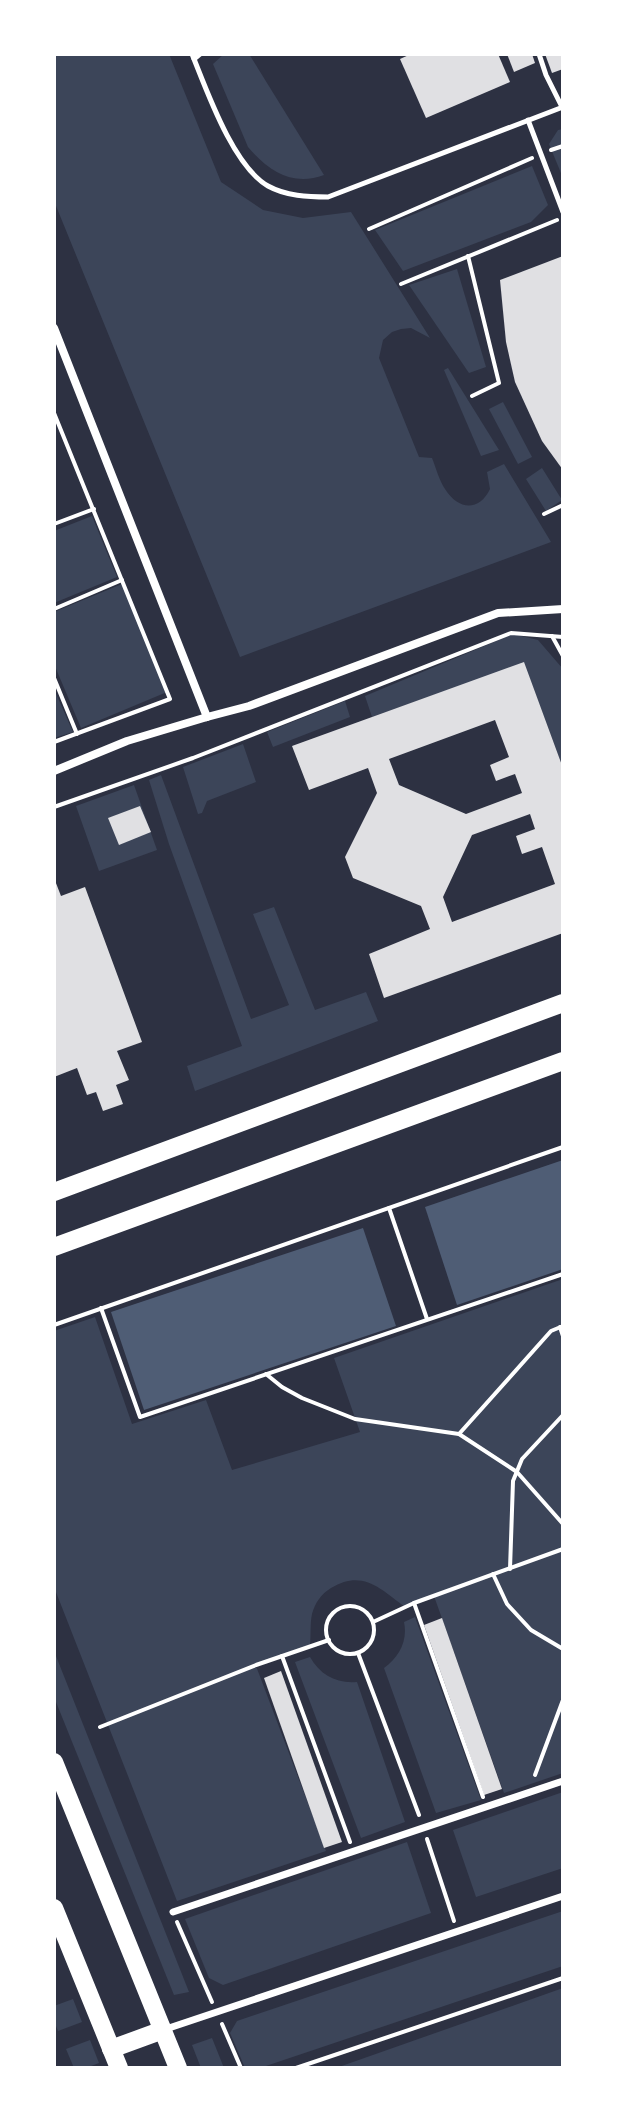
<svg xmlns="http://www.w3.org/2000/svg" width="617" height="2122" font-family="'Roboto Condensed',sans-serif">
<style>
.green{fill:#3c4559}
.water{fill:#4f5d75}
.building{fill:#e0e0e3;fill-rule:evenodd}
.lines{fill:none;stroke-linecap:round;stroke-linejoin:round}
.path{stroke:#fff;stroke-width:4}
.service{stroke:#fff;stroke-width:5}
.pedestrian{stroke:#fff;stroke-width:7}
.minor{stroke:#fff;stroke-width:8}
.primary{stroke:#fff;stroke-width:18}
</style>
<rect width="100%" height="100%" fill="#2d3142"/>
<g class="green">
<path d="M 54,54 L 169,54 L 221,182 L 263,210 L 303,218 L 351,212 L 430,338 L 411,328 L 401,329 L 392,332 L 383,340 L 379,358 L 419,457 L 432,458 C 436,468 439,480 445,489 C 458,510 479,512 490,489 L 487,472 L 504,464 L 551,542 L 240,657 L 54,201 Z"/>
<path d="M 224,54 L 249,54 L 324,175 C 293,187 268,171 248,147 L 213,64 Z"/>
<polygon points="563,129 563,178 549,144 558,130"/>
<polygon points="532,166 548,205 531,222 403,271 375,230"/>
<polygon points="457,269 486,367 469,373 409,285"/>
<polygon points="448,368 499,450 481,456 444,370"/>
<polygon points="503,402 532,457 518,464 489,409"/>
<polygon points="542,468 562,500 546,511 526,479"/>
<polygon points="92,516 117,577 54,603 54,531"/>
<polygon points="122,584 167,692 81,728 54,664 54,612"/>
<polygon points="513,634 538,640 563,669 563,768 524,663 372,717 365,696"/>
<polygon points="54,689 73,732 54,738"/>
<polygon points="345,701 350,717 273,747 267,732"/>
<polygon points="243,744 256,782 207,801 202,813 198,814 183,767"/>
<polygon points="161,775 251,1019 289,1005 253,914 274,907 315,1010 366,992 378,1021 195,1091 187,1066 242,1046 169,844 149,780"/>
<polygon points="134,785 157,850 99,871 76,806"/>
<path d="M 563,1279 L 563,1773 L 504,1793 L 434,1596 L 405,1607 C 380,1588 362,1569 331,1588 C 321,1594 315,1603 312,1614 C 310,1623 311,1635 310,1646 L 256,1666 L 326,1851 L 177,1901 L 54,1587 L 54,1331 L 95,1317 L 132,1424 L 206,1400 L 232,1470 L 360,1432 L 334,1358 Z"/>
<path d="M 415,1617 L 481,1800 L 436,1813 L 384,1668 C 399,1657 408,1641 404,1622 Z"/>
<polygon points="54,1651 189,1992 174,1995 54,1697"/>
<path d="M 310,1657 C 320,1675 337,1684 357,1682 L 405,1822 L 361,1838 L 295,1662 Z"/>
<polygon points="563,1792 563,1868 476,1897 453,1830"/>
<polygon points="407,1842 431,1913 223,1985 209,1978 185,1919"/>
<polygon points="563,1911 563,1966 260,2068 245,2068 230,2033 237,2021"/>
<polygon points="563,1988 563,2068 336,2068"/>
<polygon points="73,1999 82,2022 58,2031 54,2021 54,2006"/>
<polygon points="212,2038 224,2068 201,2068 192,2045"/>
<polygon points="90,2040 99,2063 86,2068 74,2068 66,2049"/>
</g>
<g class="water">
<polygon points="563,1160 563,1269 457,1305 425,1207"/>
<polygon points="363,1228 396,1326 144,1410 111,1312"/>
</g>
<g class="building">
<polygon points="411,54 498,54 510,82 426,118 400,59"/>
<polygon points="507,54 532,54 535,63 514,72"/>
<polygon points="545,54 563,54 563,69 552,73"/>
<polygon points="563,256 563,470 542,441 515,382 506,342 500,280"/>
<path d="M 524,662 L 563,768 L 563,933 L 384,998 L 369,954 L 430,929 L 421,906 L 353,878 L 345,857 L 377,793 L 368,768 L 309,790 L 292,746 ZM 495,720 L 509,757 L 490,765 L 496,781 L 515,774 L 522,793 L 466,814 L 399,785 L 389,759 ZM 530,814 L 535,829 L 516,836 L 522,854 L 542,847 L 555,884 L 452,922 L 443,897 L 472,835 Z"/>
<polygon points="140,806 151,832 119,845 108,818"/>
<polygon points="54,878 61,896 85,887 142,1042 117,1051 129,1080 116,1085 123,1104 103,1111 96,1092 87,1095 77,1068 54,1077"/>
<polygon points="442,1618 502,1789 484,1795 424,1625"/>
<polygon points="281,1671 342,1842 324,1848 264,1678"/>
</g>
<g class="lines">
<g class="path">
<polyline points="551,150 563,146"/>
<polyline points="369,229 532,158"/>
<polyline points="468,256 499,383 472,396"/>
<polyline points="401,284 557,220"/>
<polyline points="54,413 170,699 54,742"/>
<polyline points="544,514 563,505"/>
<polyline points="54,524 94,509"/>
<polyline points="54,609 122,580"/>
<polyline points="552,636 563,656"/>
<polyline points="54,678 77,734"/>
<polyline points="54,807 193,758 511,633 563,637"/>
<polyline points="389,1208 427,1319"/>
<polyline points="101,1308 140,1417 563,1274"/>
<polyline points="54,1325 563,1147"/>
<polyline points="560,1327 563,1336"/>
<polyline points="266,1374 282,1387 302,1398 355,1419 459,1434 517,1472 563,1524"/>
<polyline points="459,1434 551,1331 563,1326"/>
<polyline points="510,1569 513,1481 522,1459 563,1415"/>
<polyline points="493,1574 507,1604 531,1630 563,1649"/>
<polyline points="414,1603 483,1797"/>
<circle cx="350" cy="1630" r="24"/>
<polyline points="373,1622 414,1603 563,1549"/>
<polyline points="358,1653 419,1815"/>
<polyline points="282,1656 350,1842"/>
<polyline points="100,1727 256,1665 329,1640"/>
<polyline points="535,1775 563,1700"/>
<polyline points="427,1839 454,1921"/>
<polyline points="177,1922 212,2002"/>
<polyline points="222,2024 241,2068"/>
<polyline points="296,2068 563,1978"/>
</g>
<g class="service">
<path d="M 192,54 C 207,91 233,166 268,186 C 286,196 308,197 328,197 L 563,107"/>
<polyline points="539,54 546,75 562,107"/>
<polyline points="194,59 200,54"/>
<polyline points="528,120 563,212"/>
</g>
<g class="pedestrian">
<polyline points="173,1912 563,1781"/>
<polyline points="163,2030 563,1896"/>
</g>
<g class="minor">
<polyline points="54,328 207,717"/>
<polyline points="54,771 127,741 207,717 249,706 498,613 563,609"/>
</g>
<g class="primary">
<polyline points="54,1192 563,1003"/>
<polyline points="54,1247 563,1061"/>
<polyline points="54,1762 178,2068"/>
<polyline points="54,1908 119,2068"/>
<polyline points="111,2049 163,2030"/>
</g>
</g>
<rect width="617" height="2122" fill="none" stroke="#ffffff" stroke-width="112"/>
</svg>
